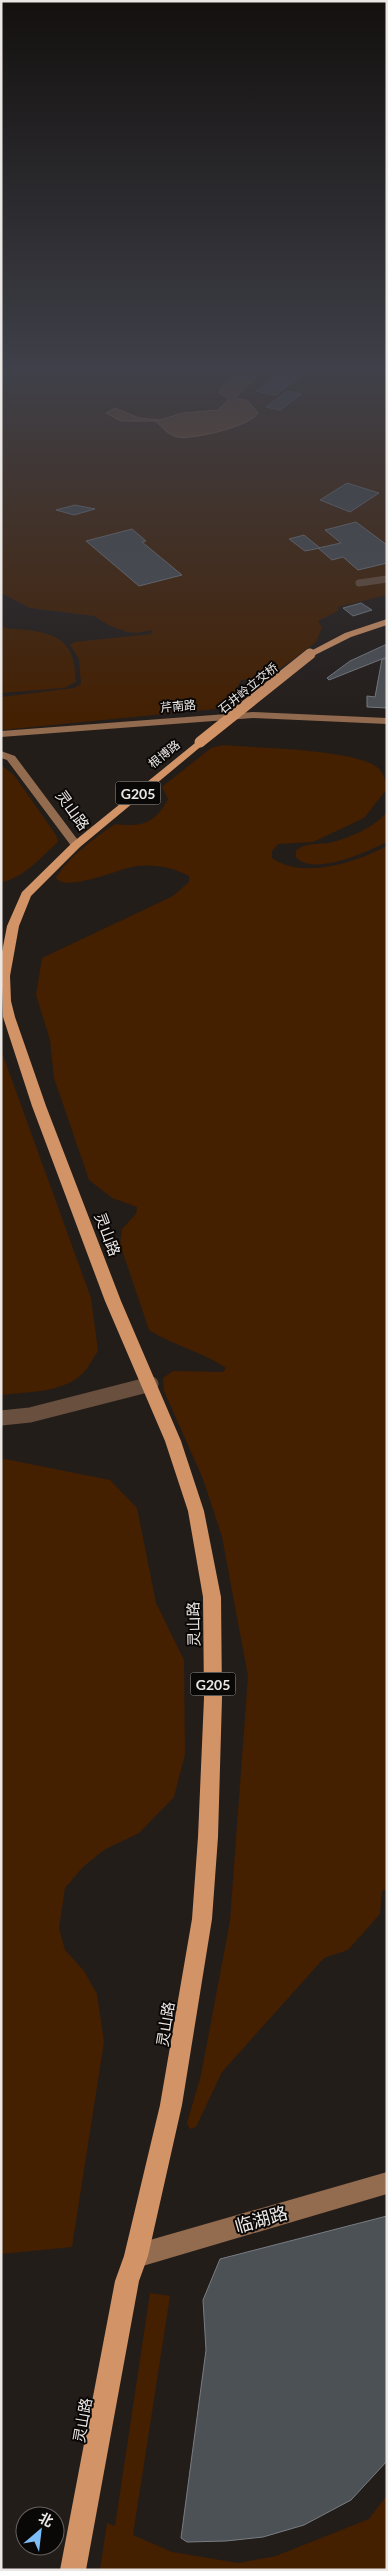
<svg xmlns="http://www.w3.org/2000/svg" width="388" height="2571" font-family="Lato,'Noto Sans SC',sans-serif">
<style>
.green{fill:#441f00}
.water{fill:#8b5225;stroke:#a87f5f}
.building{fill:#4c5156;stroke:#787d83}
.lines{fill:none;stroke-linecap:round;stroke-linejoin:round}
.street-far1{stroke:#69503e;stroke-width:7}
.street{stroke:#69503e;stroke-width:15}
.secondary{fill:#936b4f;fill-rule:evenodd}
.highway{fill:#d29366;fill-rule:evenodd}
.highway-bridge{stroke:#d29366;stroke-width:11}
.labels{text-anchor:middle;dominant-baseline:central;stroke-width:4;stroke-linejoin:round;paint-order:stroke}
.far-street-label{font-size:12px;fill:#ebe7e5;stroke:#0a0807}
.shield{fill:#0a0807;stroke:#a8a4a2;stroke-width:1}
.shield-label{font-size:14px;font-weight:bold;fill:#ebe7e5}
.street-label{font-size:15px;fill:#ebe7e5;stroke:#0a0807}
.near-street-label{font-size:18px;fill:#ebe7e5;stroke:#0a0807}
</style>
<rect width="100%" height="100%" fill="#231d1a"/>
<g class="green">
<polygon points="1,368 387,368 387,595 338,607 338,611 318,621 322,627 316,642 269,677 241,680 236,690 243,702 225,703 226,708 1,730 1,697 74,688 81,684 79,659 70,645 74,642 151,634 152,630 138,633 127,632 108,625 94,616 30,608 1,593"/>
<path d="M 1,626 C 10,630 19,629 29,630 C 64,635 75,647 76,682 L 64,688 L 1,693 Z"/>
<path d="M 223,745 C 256,748 356,749 378,768 C 384,774 386,781 387,789 L 364,818 L 313,842 L 278,844 L 272,851 L 272,858 C 303,880 356,862 387,846 L 387,1889 L 382,1891 L 380,1914 L 348,1950 L 324,1958 L 222,2072 L 196,2127 L 190,2129 L 187,2123 L 201,2075 L 230,1921 L 248,1676 L 222,1537 L 203,1479 L 164,1391 L 163,1378 L 173,1371 L 223,1372 L 226,1368 C 203,1352 174,1346 149,1330 L 120,1244 L 122,1229 L 136,1214 L 137,1207 L 112,1198 L 89,1180 L 54,1078 L 50,1040 L 36,995 L 42,958 L 173,896 L 189,882 L 189,876 C 173,867 155,864 137,866 C 120,868 67,893 56,878 C 67,858 96,837 115,824 C 142,827 155,824 168,799 L 162,787 L 211,748 Z"/>
<path d="M 1,765 L 14,775 L 56,835 L 58,842 C 42,856 24,878 2,882 Z"/>
<path d="M 387,812 L 387,842 C 367,852 313,877 296,857 L 296,851 C 304,842 321,845 333,842 C 351,837 375,827 387,812 Z"/>
<path d="M 1,1050 L 91,1298 L 98,1351 C 93,1358 89,1367 83,1373 C 64,1393 26,1392 1,1395 Z"/>
<polygon points="5,1459 110,1480 137,1508 156,1603 184,1660 185,1754 174,1797 139,1833 104,1850 83,1867 65,1888 59,1928 65,1950 84,1971 97,1994 104,2042 72,2247 1,2254 1,1460"/>
<polygon points="150,2293 170,2296 133,2535 172,2552 238,2563 276,2556 369,2519 387,2495 387,2570 100,2570 107,2523 115,2526"/>
</g>
<path class="water" d="M 252,368 L 266,368 L 254,372 L 255,379 L 235,398 L 248,401 L 258,413 C 251,426 193,440 177,437 C 166,434 163,427 155,421 L 121,421 L 106,413 L 115,408 L 139,418 L 160,420 L 183,413 L 218,410 L 229,399 L 219,393 L 222,386 L 233,379 L 233,374 Z"/>
<g class="building">
<polygon points="287,368 311,368 276,395 256,391"/>
<polygon points="287,391 301,394 280,410 266,407"/>
<polygon points="347,483 379,493 350,512 320,500"/>
<polygon points="75,505 95,509 74,515 56,510"/>
<polygon points="356,522 387,545 387,563 358,570 343,557 332,560 318,548 341,543 325,530"/>
<polygon points="132,529 146,541 142,542 182,575 139,586 86,541"/>
<polygon points="304,535 320,548 305,551 289,539"/>
<polygon points="361,603 372,610 353,616 343,608"/>
<polygon points="387,644 387,657 329,680 327,678 350,661"/>
<polygon points="382,659 387,659 387,708 367,707 367,696 375,697"/>
<polygon points="387,2216 387,2461 351,2500 304,2525 263,2537 226,2541 187,2542 181,2538 206,2350 203,2300 220,2259"/>
</g>
<g class="lines">
<polyline class="street-far1" points="359,583 387,579"/>
<polyline class="street" points="1,1418 30,1415 151,1384"/>
<g class="secondary">
<polygon points="253,712 387,718 387,724 253,718 1,737 1,731"/>
<polygon points="1,751 15,756 80,843 80,847 72,847 7,760 1,758"/>
<polygon points="387,2172 387,2194 136,2268 128,2264 124,2256 128,2248 136,2244"/>
</g>
<g class="highway">
<polygon points="387,619 387,625 351,637 313,656 305,654 345,633"/>
<polygon points="200,739 204,740 204,744 80,847 31,896 19,926 10,976 11,1001 15,1017 46,1106 121,1301 181,1441 204,1511 221,1597 222,1698 218,1837 212,1919 182,2105 148,2256 139,2281 86,2570 60,2570 115,2281 124,2256 160,2105 192,1919 198,1837 204,1698 203,1597 188,1511 165,1441 105,1301 32,1106 3,1017 1,957 7,926 22,892 72,843"/>
</g>
<polyline class="highway-bridge" points="200,742 310,654"/>
</g>
<linearGradient id="sky" x2="0" y2="1"><stop stop-color="#13100e"/><stop offset="0.51" stop-color="#3f4049"/><stop offset="1" stop-color="#3f4049" stop-opacity="0"/></linearGradient>
<rect width="388" height="728" fill="url(#sky)"/>
<g class="labels">
<g class="far-street-label">
<text transform="translate(248 688) rotate(-39)">石井岭立交桥</text>
<text transform="translate(178 706) rotate(-5)">芹南路</text>
<text transform="translate(164 754) rotate(-39)">根博路</text>
</g>
<g class="shield">
<rect x="115.5" y="781.5" width="45" height="23" rx="4"/>
<rect x="190.5" y="1672.5" width="45" height="23" rx="4"/>
</g>
<g class="shield-label">
<text x="138" y="793">G205</text>
<text x="213" y="1684">G205</text>
</g>
<g class="street-label">
<text transform="translate(73 810) rotate(54)">灵山路</text>
<text transform="translate(108 1234) rotate(69)">灵山路</text>
<text transform="translate(193 1624) rotate(-91)">灵山路</text>
<text transform="translate(165 2024) rotate(-81)">灵山路</text>
<text transform="translate(82 2420) rotate(-80)">灵山路</text>
</g>
<g class="near-street-label">
<text transform="translate(261 2219) rotate(-16)">临湖路</text>
</g>
</g>
<rect width="388" height="2571" fill="none" stroke="#ebe7e5" stroke-width="5"/>
<g transform="translate(40 2531) rotate(28)"><circle r="24" fill="#0a0807" stroke="#646160"/>
<path d="M0-4L9 19L0 12L-9 19Z" fill="#7dbef9"/>
<text y="-8" font-size="14" font-weight="bold" text-anchor="middle" fill="#ebe7e5">北</text>
</g>
</svg>
